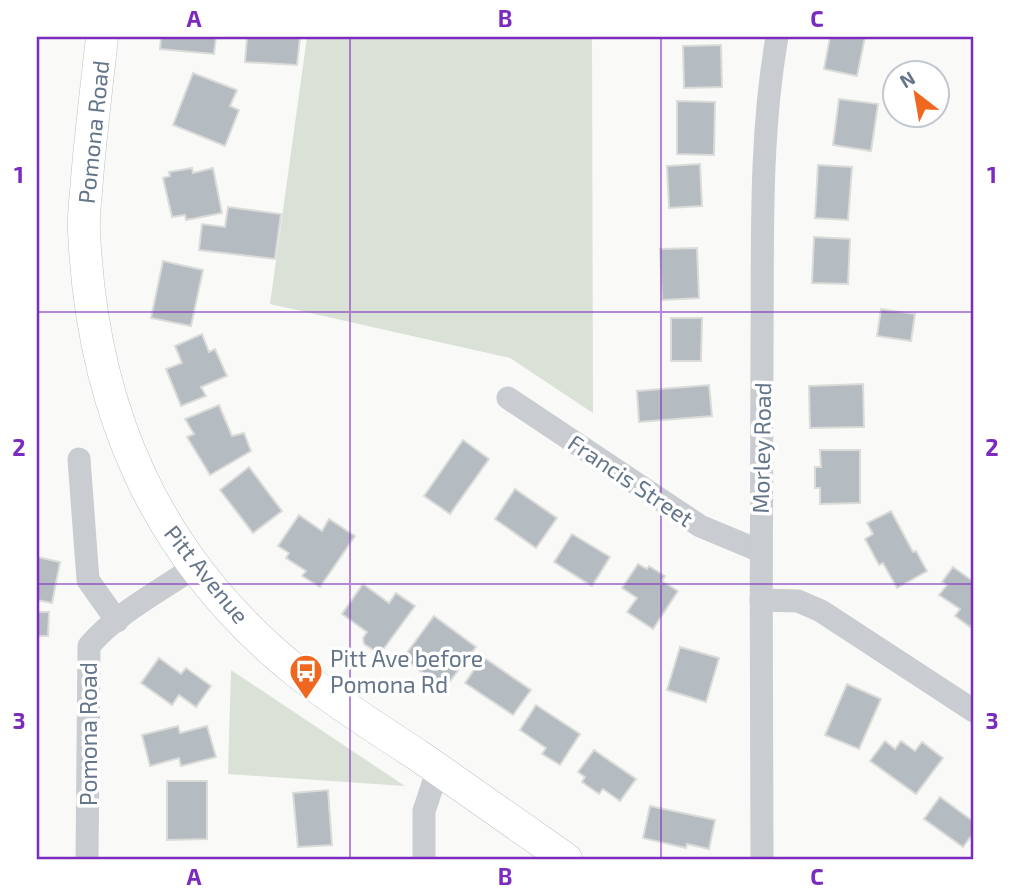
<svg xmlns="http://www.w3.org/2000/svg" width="1011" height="896" font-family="'Exo 2',sans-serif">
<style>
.green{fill:#dae2d7}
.building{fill:#b4bbc1;stroke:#dbdbd9;stroke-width:2}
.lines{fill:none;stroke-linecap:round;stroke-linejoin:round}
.secondary-casing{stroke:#bdc1c7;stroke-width:33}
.street{stroke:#c9ccd0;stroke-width:23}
.secondary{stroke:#fff;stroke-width:32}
.grid{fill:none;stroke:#7b2cbf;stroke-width:2;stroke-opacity:0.55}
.labels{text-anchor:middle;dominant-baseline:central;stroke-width:7;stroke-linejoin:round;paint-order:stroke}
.street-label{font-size:23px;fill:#66768a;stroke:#fff}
.poi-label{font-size:23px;fill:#66768a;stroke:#fff;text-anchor:start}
.neatline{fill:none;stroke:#7b2cbf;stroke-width:2.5}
.grid-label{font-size:23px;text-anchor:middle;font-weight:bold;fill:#7b2cbf}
</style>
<rect width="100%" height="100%" fill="#f9f9f7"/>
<g class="green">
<polygon points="307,37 592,37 593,413 510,358 270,304"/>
<polygon points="231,670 405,786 228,774"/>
</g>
<g class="building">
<polygon points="161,37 216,37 214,54 160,49"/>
<polygon points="247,37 300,37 297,65 245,62"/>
<polygon points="830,37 865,37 857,76 824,69"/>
<polygon points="721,45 722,87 684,88 683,46"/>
<polygon points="193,73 237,90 230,106 239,110 225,146 173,125"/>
<polygon points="839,99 878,104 871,151 833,145"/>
<polygon points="677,101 715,102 714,155 677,154"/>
<polygon points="700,164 702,206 669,208 667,166"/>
<polygon points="818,165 852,167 848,220 815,218"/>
<polygon points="192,168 193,173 213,168 222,213 186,220 185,215 172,217 163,178 170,176 169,172"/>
<polygon points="228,207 281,214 275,259 199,250 202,224 225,227"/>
<polygon points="814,237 850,239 848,284 812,283"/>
<polygon points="697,248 699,298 662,300 660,249"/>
<polygon points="163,261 203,270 191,326 151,318"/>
<polygon points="881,309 915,314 911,341 877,336"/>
<polygon points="671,318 702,318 701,361 671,361"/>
<polygon points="202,334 209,352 215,349 227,376 201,387 206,396 181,406 166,369 182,363 175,346"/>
<polygon points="863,384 864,427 810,428 809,386"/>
<polygon points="709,385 712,416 639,422 637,391"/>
<polygon points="219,405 232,436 244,433 251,451 210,475 187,437 194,434 185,419"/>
<polygon points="463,440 489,459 450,514 424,496"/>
<polygon points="820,450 860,450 860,503 820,504 820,488 815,488 815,467 821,467"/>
<polygon points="249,467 282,511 253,533 220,490"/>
<polygon points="515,489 557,518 536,548 495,519"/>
<polygon points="891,511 913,552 916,551 927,571 897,588 883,563 879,565 865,539 873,534 867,523"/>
<polygon points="299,515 322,531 329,519 355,536 320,587 302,576 306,571 286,558 289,553 278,546"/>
<polygon points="572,534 610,557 592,586 554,562"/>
<polygon points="37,557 60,562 52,603 37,600"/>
<polygon points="638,564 647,569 649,566 665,576 662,581 678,591 653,629 627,612 637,598 622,588"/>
<polygon points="953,567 974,582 974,621 970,627 955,616 960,609 939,595 947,585 942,582"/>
<polygon points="363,584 389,603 396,593 415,606 382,651 378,653 364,644 363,638 367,632 342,614"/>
<polygon points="37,612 49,612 48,636 37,636"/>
<polygon points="434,616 476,647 444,689 403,658"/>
<polygon points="680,647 719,658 706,702 667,690"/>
<polygon points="483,657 531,690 513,715 465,683"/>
<polygon points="159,658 181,674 186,668 211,686 196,707 179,695 172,705 141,683"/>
<polygon points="847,684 881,699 859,749 825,735"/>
<polygon points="536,705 580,734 560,765 542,754 546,748 520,730"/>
<polygon points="178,726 180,733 207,726 216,757 181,766 179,758 150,766 142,735"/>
<polygon points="885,741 895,749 901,741 915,751 922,742 943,758 916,794 870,761"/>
<polygon points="594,750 636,779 620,801 603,789 599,794 582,782 585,777 578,772"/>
<polygon points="167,781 207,781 207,839 167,840"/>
<polygon points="328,790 332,845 298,847 293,793"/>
<polygon points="940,797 974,822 974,832 963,847 924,819"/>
<polygon points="650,806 715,820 709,849 687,844 686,848 643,838"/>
</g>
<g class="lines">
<defs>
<path id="secondary" d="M 102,37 C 97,84 91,131 87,179 C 86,196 83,214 84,231 C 92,411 156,558 297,672 C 336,703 378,729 419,756 C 468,790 517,825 566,859"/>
</defs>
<use href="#secondary" class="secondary-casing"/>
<g class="street">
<polyline points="508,398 700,526 760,551"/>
<polyline points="79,459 88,580 117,621"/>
<polyline points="761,600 798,601 821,611 974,711"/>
<path d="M 87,859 L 89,646 C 115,614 162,590 196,566"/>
<polyline points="424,859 424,811 438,769"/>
<path d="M 762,859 C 761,689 761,519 762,349 C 763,245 759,140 777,37"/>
</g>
<use href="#secondary" class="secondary"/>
</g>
<path class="grid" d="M 350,37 L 350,859M 661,37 L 661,859M 37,312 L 974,312M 37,584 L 974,584"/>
<defs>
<symbol id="bus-pin" viewBox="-11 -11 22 30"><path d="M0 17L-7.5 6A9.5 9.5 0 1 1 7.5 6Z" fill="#f06820" stroke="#fff"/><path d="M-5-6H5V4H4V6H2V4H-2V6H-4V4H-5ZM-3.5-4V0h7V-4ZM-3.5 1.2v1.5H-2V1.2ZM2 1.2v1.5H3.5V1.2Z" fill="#fff"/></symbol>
</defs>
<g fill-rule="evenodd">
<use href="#bus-pin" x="287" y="652" width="38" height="52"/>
</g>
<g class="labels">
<g class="street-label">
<text transform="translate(93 132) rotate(-84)">Pomona Road</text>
<text transform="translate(761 448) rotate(-89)">Morley Road</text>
<text transform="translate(631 480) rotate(34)">Francis Street</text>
<text transform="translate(207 574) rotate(51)">Pitt Avenue</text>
<text transform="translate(88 734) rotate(-90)">Pomona Road</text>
</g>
<g class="poi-label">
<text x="330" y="658">Pitt Ave before<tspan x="330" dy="26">Pomona Rd</tspan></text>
</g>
</g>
<rect width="1011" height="896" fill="none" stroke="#ffffff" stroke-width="77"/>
<g transform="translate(916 94) rotate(329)"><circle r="33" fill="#ffffff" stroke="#c2c8d0" stroke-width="2"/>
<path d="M0-5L12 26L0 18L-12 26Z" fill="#f06820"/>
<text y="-10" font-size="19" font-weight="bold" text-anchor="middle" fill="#66768a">N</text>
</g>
<rect x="38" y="38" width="934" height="820" class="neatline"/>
<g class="grid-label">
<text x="194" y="27">A</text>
<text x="505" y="27">B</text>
<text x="817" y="27">C</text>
<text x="19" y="183">1</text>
<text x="992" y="183">1</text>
<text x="19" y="456">2</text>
<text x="992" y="456">2</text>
<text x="19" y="729">3</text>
<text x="992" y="729">3</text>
<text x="194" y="885">A</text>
<text x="505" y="885">B</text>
<text x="817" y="885">C</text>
</g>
</svg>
